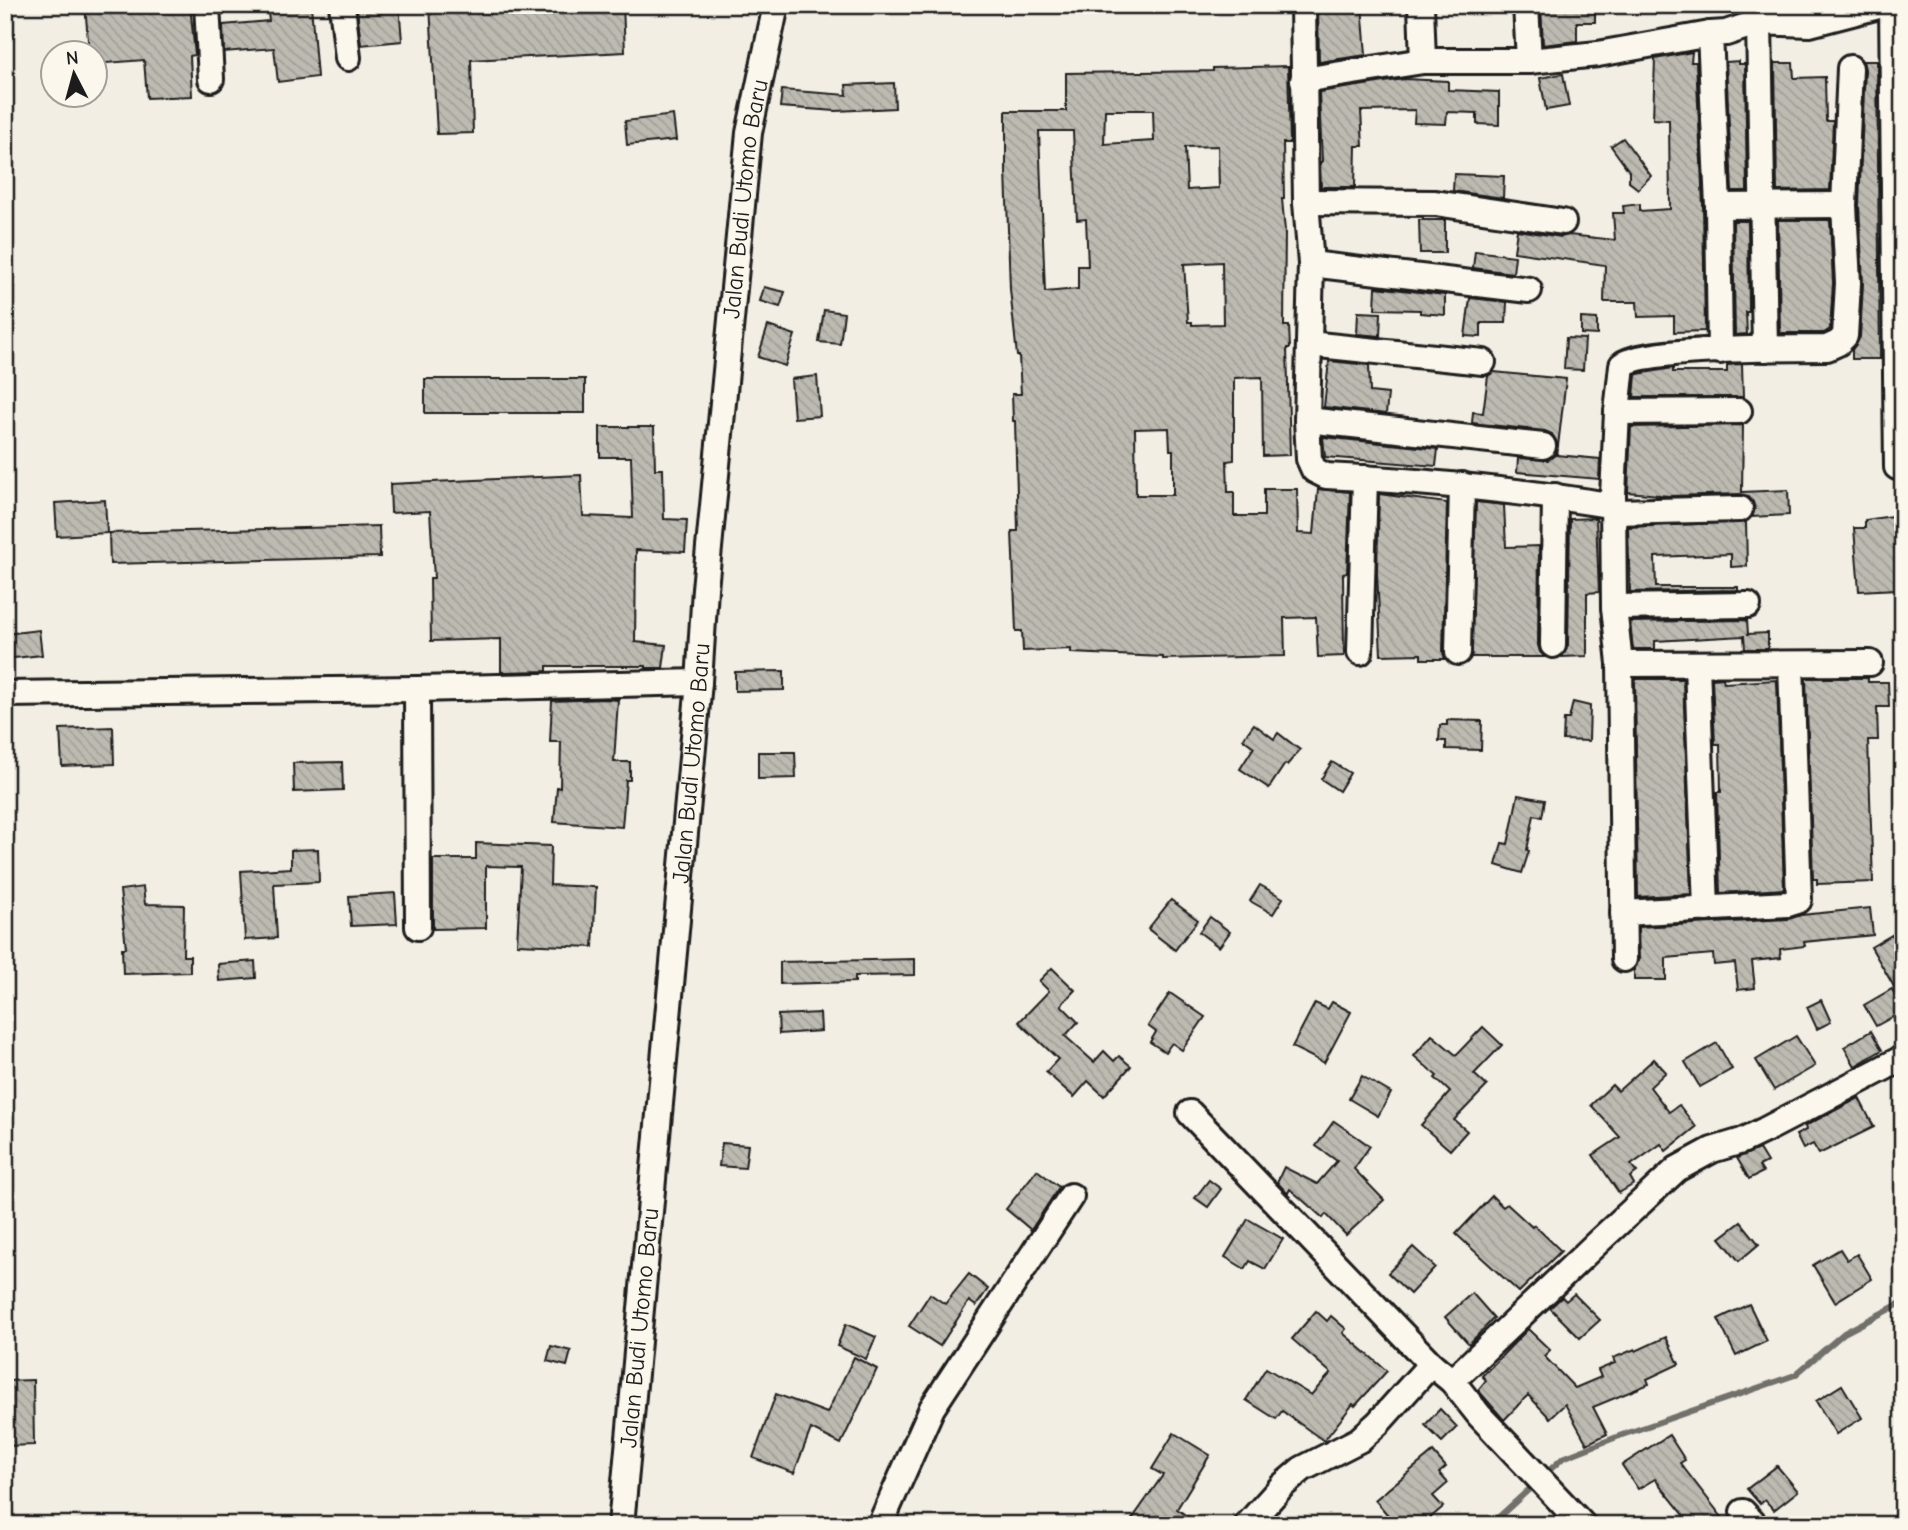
<svg xmlns="http://www.w3.org/2000/svg" width="1908" height="1530" font-family="'Comic Neue',sans-serif">
<style>
.lines{fill:none;stroke-linecap:round;stroke-linejoin:round}
.stream{stroke:#716f6b;stroke-width:6}
.building{fill:url(#building-back-hatch);stroke:#1c1c1c;stroke-width:2;fill-rule:evenodd}
.minor-casing{stroke:#1c1c1c;stroke-width:30}
.minor{stroke:#fbf7ec;stroke-width:24}
.labels{text-anchor:middle;dominant-baseline:central;stroke-width:6;stroke-linejoin:round;paint-order:stroke}
.street-label{font-size:24px;fill:#1c1c1c;stroke:#fbf7ec}
</style>
<defs>
<pattern id="building-back-hatch" width="6" height="6" patternUnits="userSpaceOnUse" patternTransform="scale(1.75)"><rect width="6" height="6" fill="#bdbab1"/><path d="M-1 5l2 2M0 0l6 6M5-1l2 2" fill="none" stroke="#a29f98"/></pattern>
</defs>
<rect width="100%" height="100%" fill="#f2eee4"/>
<filter id="ink" filterUnits="userSpaceOnUse"><feTurbulence type="fractalNoise" baseFrequency=".0143" numOctaves="2"/><feDisplacementMap in="SourceGraphic" scale="14" xChannelSelector="R" yChannelSelector="G"/><feConvolveMatrix kernelMatrix="1 2 1 2 8 2 1 2 1" color-interpolation-filters="sRGB"/></filter>
<g filter="url(#ink)">
<g class="lines">
<g class="stream">
<polyline points="1543,1476 1563,1458 1622,1435 1795,1375 1844,1333 1903,1302"/>
<polyline points="1490,1525 1535,1484"/>
</g>
</g>
<g class="building">
<polygon points="85,5 190,5 195,55 190,56 192,96 147,98 144,60 94,64 94,52 89,52"/>
<polygon points="267,5 311,5 317,77 278,82 274,48 224,52 223,25 269,21"/>
<polygon points="372,5 399,5 402,41 361,45 357,9 372,8"/>
<polygon points="430,5 623,5 625,52 471,60 473,133 437,134"/>
<polygon points="1318,5 1362,5 1366,55 1319,62"/>
<polygon points="1541,5 1595,5 1595,22 1577,22 1577,41 1543,45"/>
<polygon points="1692,52 1691,62 1696,62 1703,206 1705,331 1674,332 1674,316 1638,317 1637,302 1604,302 1605,265 1514,252 1517,230 1561,237 1569,235 1615,240 1613,213 1624,213 1623,206 1640,204 1640,211 1670,209 1669,120 1653,119 1655,59"/>
<polygon points="1739,61 1739,64 1745,64 1747,191 1732,191 1726,62"/>
<polygon points="1863,61 1877,61 1880,359 1852,359 1852,350 1860,337 1863,284 1859,205 1865,69"/>
<polygon points="1775,63 1793,63 1794,78 1825,77 1826,121 1833,121 1830,190 1777,191"/>
<path d="M 1288,66 L 1290,143 L 1283,143 L 1284,199 L 1282,199 L 1285,231 L 1284,326 L 1289,326 L 1290,348 L 1287,348 L 1290,455 L 1263,456 L 1262,377 L 1234,378 L 1234,460 L 1227,461 L 1228,492 L 1234,492 L 1234,516 L 1264,516 L 1264,489 L 1297,489 L 1298,533 L 1314,534 L 1318,489 L 1350,492 L 1347,573 L 1343,574 L 1344,656 L 1318,657 L 1316,617 L 1284,618 L 1285,656 L 1163,659 L 1163,657 L 1071,653 L 1071,649 L 1023,651 L 1022,631 L 1016,631 L 1012,531 L 1018,531 L 1015,421 L 1013,421 L 1012,394 L 1021,394 L 1019,356 L 1017,356 L 1010,289 L 1006,170 L 1006,111 L 1066,111 L 1066,73 L 1213,71 L 1213,68 ZM 1105,110 L 1153,110 L 1154,141 L 1104,144 ZM 1039,131 L 1073,131 L 1077,220 L 1086,219 L 1088,266 L 1078,266 L 1078,289 L 1045,292 ZM 1218,146 L 1219,188 L 1187,190 L 1185,147 ZM 1222,262 L 1223,324 L 1192,325 L 1192,322 L 1188,322 L 1184,264 ZM 1169,428 L 1170,450 L 1173,450 L 1173,495 L 1136,495 L 1135,429 Z"/>
<polygon points="1563,74 1569,106 1546,110 1540,78"/>
<polygon points="1404,79 1448,81 1448,90 1499,92 1499,125 1477,124 1477,113 1447,112 1446,124 1414,123 1415,110 1361,111 1363,146 1356,146 1355,187 1321,187 1320,162 1322,162 1319,92"/>
<polygon points="894,83 895,108 836,111 780,107 782,90 847,95 846,85"/>
<polygon points="673,115 676,140 627,145 625,121"/>
<polygon points="1623,138 1651,176 1638,189 1629,182 1629,171 1611,146"/>
<polygon points="1454,174 1504,176 1503,198 1453,191"/>
<polygon points="1419,220 1445,220 1445,253 1420,253"/>
<polygon points="1778,220 1830,220 1833,283 1830,329 1824,333 1780,333"/>
<polygon points="1733,221 1748,221 1749,312 1746,312 1747,334 1735,335"/>
<polygon points="1475,251 1515,256 1513,273 1473,268"/>
<polygon points="764,287 785,292 780,307 760,301"/>
<polygon points="1376,287 1445,295 1445,315 1420,313 1420,310 1375,309"/>
<polygon points="1470,298 1507,302 1506,323 1481,323 1481,337 1465,336"/>
<polygon points="824,310 844,313 840,344 819,342"/>
<polygon points="1358,312 1381,313 1380,336 1357,334"/>
<polygon points="1581,318 1597,319 1597,335 1581,334"/>
<polygon points="768,326 795,335 785,366 758,357"/>
<polygon points="1566,338 1585,339 1583,370 1564,369"/>
<polygon points="1329,361 1369,365 1370,392 1388,394 1386,414 1324,407"/>
<polygon points="1742,364 1743,397 1634,397 1636,375 1638,374 1673,368 1673,372 1727,372 1727,365"/>
<polygon points="1494,372 1566,379 1558,446 1552,434 1545,431 1472,423 1473,412 1483,413 1488,376"/>
<polygon points="817,376 820,416 794,418 791,379"/>
<rect x="425" y="379" width="160" height="34"/>
<polygon points="1743,425 1742,492 1788,490 1789,515 1752,517 1755,509 1753,502 1748,496 1740,494 1669,496 1628,492 1631,427"/>
<polygon points="600,427 654,427 655,469 663,469 664,519 687,520 685,552 636,550 635,642 666,645 663,668 646,668 646,666 547,666 547,671 501,672 501,639 431,641 430,578 434,578 430,511 391,513 390,484 581,475 583,516 633,518 631,457 600,457"/>
<polygon points="1323,437 1438,449 1436,466 1325,457"/>
<polygon points="1558,449 1557,455 1600,459 1599,479 1517,472 1518,458 1548,460 1555,455"/>
<polygon points="1379,494 1447,503 1443,652 1445,659 1421,659 1421,654 1381,655 1377,572"/>
<polygon points="105,500 107,533 57,536 55,503"/>
<polygon points="1476,502 1504,505 1506,547 1539,546 1538,645 1540,652 1545,657 1471,657"/>
<polygon points="1899,515 1902,561 1896,562 1897,589 1859,591 1854,528 1865,528 1865,520"/>
<polygon points="1596,518 1599,592 1587,593 1587,656 1562,657 1568,645 1570,519"/>
<polygon points="1746,522 1747,566 1731,567 1731,554 1655,557 1656,587 1738,587 1738,590 1630,592 1628,527"/>
<polygon points="379,526 380,557 110,564 109,533"/>
<polygon points="1747,620 1748,634 1768,633 1768,649 1745,649 1744,636 1655,641 1655,649 1633,649 1630,622"/>
<polygon points="39,630 42,655 5,659 5,634"/>
<polygon points="784,671 784,690 735,691 735,672"/>
<polygon points="1723,678 1724,683 1777,680 1784,889 1720,893 1717,792 1721,792 1720,744 1715,744 1712,679"/>
<polygon points="1806,678 1868,678 1868,682 1888,682 1889,707 1877,707 1878,740 1868,740 1873,882 1817,884 1817,879 1813,879"/>
<polygon points="1635,679 1683,679 1691,894 1638,897"/>
<polygon points="604,699 618,700 614,762 630,762 630,780 626,780 622,827 554,822 557,787 560,788 561,742 550,742 552,701"/>
<polygon points="1573,702 1590,706 1589,741 1563,740 1564,719 1569,719"/>
<polygon points="1447,720 1482,721 1481,750 1446,749 1446,741 1439,741 1440,725 1447,725"/>
<polygon points="1254,724 1274,739 1278,733 1300,750 1287,765 1285,764 1269,788 1240,769 1254,747 1243,739"/>
<polygon points="113,727 114,764 62,766 60,729"/>
<polygon points="758,752 795,752 796,778 758,779"/>
<polygon points="342,762 343,790 294,792 293,763"/>
<polygon points="1332,762 1350,773 1339,791 1321,779"/>
<polygon points="1518,795 1545,800 1542,817 1534,815 1527,850 1529,851 1522,873 1496,865 1502,843 1508,844"/>
<polygon points="476,843 551,846 550,885 596,887 593,947 517,944 521,867 486,866 486,928 433,929 433,859 476,859"/>
<polygon points="318,849 319,882 274,884 277,938 245,940 241,871 291,868 291,850"/>
<polygon points="1260,885 1283,898 1273,914 1250,901"/>
<polygon points="143,887 145,904 184,905 183,956 190,956 190,972 123,974 122,948 126,948 120,890"/>
<polygon points="395,893 397,924 351,926 349,896"/>
<polygon points="1171,900 1198,920 1175,950 1148,929"/>
<polygon points="1870,908 1873,935 1804,942 1805,946 1780,949 1781,958 1752,961 1755,988 1738,990 1735,963 1714,965 1713,954 1666,958 1666,980 1634,980 1634,970 1639,959 1638,927 1789,919 1801,915"/>
<polygon points="1210,917 1230,932 1219,947 1199,932"/>
<polygon points="1897,932 1903,943 1903,1002 1871,947"/>
<polygon points="915,959 915,975 855,976 855,982 780,984 780,962"/>
<polygon points="255,961 256,978 219,981 218,964"/>
<polygon points="1052,968 1075,990 1061,1005 1078,1022 1065,1036 1094,1062 1104,1051 1114,1061 1119,1056 1131,1066 1104,1096 1088,1081 1074,1097 1046,1072 1058,1059 1019,1022 1049,991 1039,981"/>
<polygon points="1892,989 1903,1011 1876,1026 1864,1005"/>
<polygon points="1170,993 1205,1017 1182,1050 1172,1043 1165,1052 1150,1042 1156,1032 1148,1026"/>
<polygon points="1821,1000 1831,1022 1817,1029 1807,1007"/>
<polygon points="1332,1002 1351,1012 1324,1063 1292,1047 1315,1003 1328,1009"/>
<polygon points="820,1013 821,1031 779,1034 778,1015"/>
<polygon points="1483,1027 1502,1045 1474,1074 1487,1086 1454,1120 1467,1131 1450,1150 1421,1125 1450,1092 1435,1078 1437,1076 1414,1056 1432,1035 1456,1055"/>
<polygon points="1871,1031 1882,1050 1855,1066 1844,1047"/>
<polygon points="1796,1036 1815,1066 1774,1090 1756,1060"/>
<polygon points="1717,1043 1732,1069 1700,1087 1685,1062"/>
<polygon points="1654,1059 1666,1072 1650,1087 1669,1112 1679,1105 1696,1127 1666,1151 1661,1144 1631,1165 1637,1172 1630,1177 1634,1184 1619,1193 1593,1155 1620,1137 1591,1105 1612,1085 1618,1091"/>
<polygon points="1362,1076 1391,1093 1378,1116 1349,1099"/>
<polygon points="1859,1098 1874,1127 1819,1154 1813,1144 1803,1149 1796,1135 1806,1130 1805,1126"/>
<polygon points="1334,1121 1370,1146 1354,1169 1384,1200 1346,1235 1326,1214 1323,1218 1290,1189 1288,1193 1286,1192 1277,1182 1284,1167 1317,1184 1337,1161 1316,1146"/>
<polygon points="722,1143 748,1145 745,1168 719,1166"/>
<polygon points="1759,1149 1767,1162 1759,1166 1763,1172 1749,1179 1737,1158"/>
<polygon points="1037,1170 1059,1187 1031,1230 1006,1209"/>
<polygon points="1209,1180 1221,1189 1208,1207 1195,1198"/>
<polygon points="1492,1196 1503,1207 1507,1204 1532,1227 1534,1225 1561,1251 1519,1292 1456,1234"/>
<polygon points="1248,1219 1283,1239 1265,1269 1250,1261 1245,1269 1225,1257"/>
<polygon points="1741,1222 1759,1244 1739,1261 1720,1238"/>
<polygon points="1413,1247 1435,1267 1410,1294 1388,1273"/>
<polygon points="1840,1249 1847,1260 1857,1254 1872,1279 1835,1302 1813,1265"/>
<polygon points="969,1274 988,1289 976,1306 969,1301 940,1346 909,1326 930,1294 945,1304"/>
<polygon points="1472,1293 1494,1318 1469,1344 1445,1317"/>
<polygon points="1574,1294 1600,1320 1580,1338 1550,1308 1562,1297 1566,1301"/>
<polygon points="1749,1304 1767,1341 1736,1356 1718,1319"/>
<polygon points="1316,1311 1327,1321 1331,1316 1346,1329 1343,1333 1387,1371 1355,1406 1353,1404 1324,1441 1282,1411 1276,1419 1246,1400 1266,1368 1311,1395 1331,1373 1292,1339"/>
<polygon points="846,1324 876,1337 866,1359 837,1346"/>
<polygon points="1528,1329 1550,1350 1544,1356 1575,1388 1601,1377 1598,1370 1615,1363 1613,1358 1635,1349 1636,1351 1666,1337 1679,1364 1647,1379 1649,1384 1593,1407 1607,1434 1587,1444 1565,1404 1550,1418 1528,1395 1504,1420 1478,1390 1486,1380 1482,1376"/>
<polygon points="551,1346 571,1351 567,1366 547,1361"/>
<polygon points="854,1357 877,1369 841,1444 811,1429 794,1473 753,1458 776,1394 827,1413"/>
<polygon points="33,1380 34,1445 5,1446 5,1381"/>
<polygon points="1842,1385 1862,1418 1836,1434 1816,1401"/>
<polygon points="1440,1409 1457,1427 1442,1442 1425,1425"/>
<polygon points="1174,1433 1210,1455 1177,1509 1200,1525 1128,1525 1163,1475 1152,1469"/>
<polygon points="1669,1435 1685,1460 1680,1463 1728,1525 1692,1525 1655,1479 1638,1489 1622,1465"/>
<polygon points="1433,1452 1446,1467 1439,1473 1448,1483 1433,1496 1443,1507 1422,1525 1396,1525 1375,1500"/>
<polygon points="1777,1466 1798,1491 1774,1510 1765,1500 1760,1504 1747,1489"/>
</g>
<g class="lines">
<defs>
<g id="minor">
<polyline points="207,5 211,79"/>
<polyline points="342,5 348,58"/>
<path d="M 1303,5 L 1306,202 L 1311,264 L 1307,420 L 1309,459 L 1314,470 L 1326,476 C 1423,481 1519,490 1614,506"/>
<polyline points="1421,5 1423,61"/>
<polyline points="1526,5 1529,61"/>
<polyline points="1892,5 1897,467"/>
<polyline points="1759,22 1765,349"/>
<polyline points="1303,80 1423,61 1529,61 1598,54 1710,34"/>
<polyline points="1306,202 1435,203 1563,222"/>
<polyline points="1718,206 1844,205"/>
<polyline points="1311,264 1529,290"/>
<polyline points="1309,344 1483,362"/>
<polyline points="1720,351 1718,206 1710,34 1726,33 1759,22 1810,24 1883,5"/>
<polyline points="1617,412 1739,411"/>
<polyline points="1307,420 1543,446"/>
<polyline points="1615,512 1740,509"/>
<polyline points="1614,607 1748,605"/>
<polyline points="1553,645 1555,496"/>
<polyline points="1360,652 1365,478"/>
<polyline points="1458,652 1462,485"/>
<polyline points="1620,664 1870,663"/>
<polyline points="1697,664 1706,909"/>
<polyline points="417,689 418,927"/>
<polyline points="5,694 417,689 699,682"/>
<polyline points="1623,913 1788,904 1799,900 1791,664"/>
<path d="M 1624,959 L 1620,664 L 1614,607 L 1613,495 L 1617,412 L 1622,365 C 1636,348 1797,348 1827,348 L 1838,343 L 1845,336 L 1848,283 L 1844,205 L 1850,68"/>
<polyline points="1190,1113 1431,1364 1452,1381 1479,1415 1583,1525"/>
<polyline points="1452,1381 1599,1241 1677,1169 1712,1150 1742,1141 1765,1130 1903,1058"/>
<polyline points="1743,1512 1755,1525"/>
<path id="s1" d="M 621,1525 L 699,682 L 705,589 L 749,133 L 776,5"/>
<polyline points="880,1525 932,1408 1071,1196"/>
<polyline points="1247,1525 1282,1486 1302,1469 1359,1440 1378,1423 1431,1364"/>
</g>
</defs>
<use href="#minor" class="minor-casing"/>
<use href="#minor" class="minor"/>
</g>
</g>
<g class="labels">
<g class="street-label">
<text stroke="none"><textPath href="#s1" startOffset="1332">Jalan Budi Utomo Baru</textPath></text>
<text stroke="none"><textPath href="#s1" startOffset="765">Jalan Budi Utomo Baru</textPath></text>
<text stroke="none"><textPath href="#s1" startOffset="198">Jalan Budi Utomo Baru</textPath></text>
</g>
</g>
<rect width="1908" height="1530" fill="none" stroke="#fbf7ec" stroke-width="28"/>
<rect x="14" y="14" width="1880" height="1502" fill="none" stroke="#1c1c1c" stroke-width="2.5" filter="url(#ink)"/>
<g transform="translate(74 74) rotate(354)"><circle r="33" fill="#fbf7ec" stroke="#a29f99" stroke-width="2"/>
<path d="M0-5L12 26L0 18L-12 26Z" fill="#1c1c1c"/>
<text y="-10" font-size="19" font-weight="bold" text-anchor="middle" fill="#1c1c1c">N</text>
</g>
</svg>
